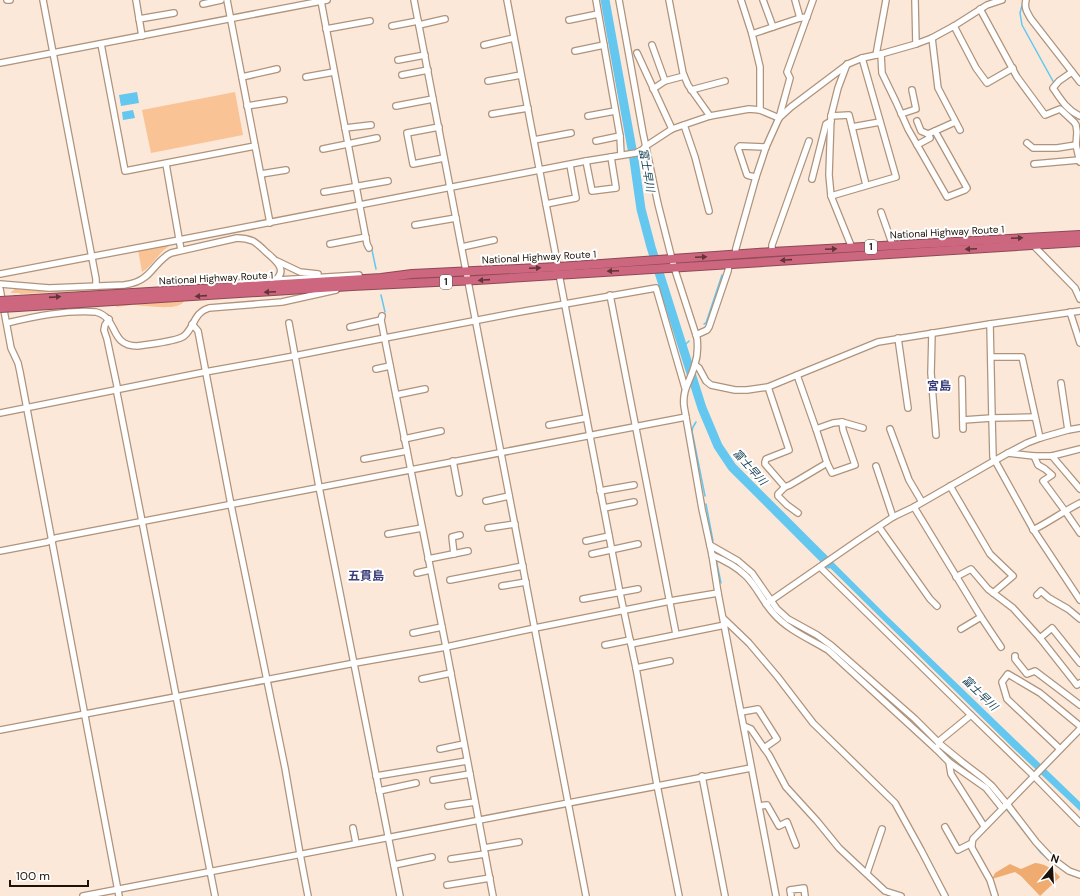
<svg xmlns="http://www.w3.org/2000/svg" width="1080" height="896" font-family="'DM Sans','Noto Sans JP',sans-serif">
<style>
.green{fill:#f9c395}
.forest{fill:#f0ab70}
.water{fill:#63c7f0}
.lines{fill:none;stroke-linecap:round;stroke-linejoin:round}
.stream{stroke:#63c7f0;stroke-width:1.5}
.river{stroke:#63c7f0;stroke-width:9}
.minor-casing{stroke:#af937b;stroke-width:8}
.highway-casing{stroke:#8e4956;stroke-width:10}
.minor{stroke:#fff;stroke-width:5.5}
.highway{stroke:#cc677f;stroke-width:8}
.highway-bridge-casing{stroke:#8e4956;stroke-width:10;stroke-linecap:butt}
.highway-bridge{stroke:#cc677f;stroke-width:8}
.oneway{fill:#623438}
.labels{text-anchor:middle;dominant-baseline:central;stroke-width:4;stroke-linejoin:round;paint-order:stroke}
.shield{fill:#fff;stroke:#605953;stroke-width:1}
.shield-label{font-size:9px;font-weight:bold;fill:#1c1209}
.street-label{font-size:10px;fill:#1c1209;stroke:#fff}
.water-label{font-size:11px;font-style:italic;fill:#133f51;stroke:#fff}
.quarter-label{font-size:12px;font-weight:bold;fill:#393d78;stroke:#fff}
</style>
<rect width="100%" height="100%" fill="#fbe8d9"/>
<g class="green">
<polygon points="235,92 243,135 151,153 142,110"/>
<path d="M 171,244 L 172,244 L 171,245 C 159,251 154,265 142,272 L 138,250 Z"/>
<polygon points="182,277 184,277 184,282 217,280 217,282 176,285 171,285 173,282"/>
<polygon points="266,277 266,278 225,281 225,279"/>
<polygon points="15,289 43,291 96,290 20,294 19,293 11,293 11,292"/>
<path d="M 184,301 C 179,312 143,305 132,305 C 127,306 121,306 116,307 L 116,304 Z"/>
</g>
<path class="forest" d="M 1035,863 C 1046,864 1053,869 1060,877 L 1040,896 L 1021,876 L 1015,872 L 992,879 L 995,873 L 1010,864 L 1021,869 Z"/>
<g class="water">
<polygon points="137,92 139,103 121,106 119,95"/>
<polygon points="133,110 135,118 123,120 122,112"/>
<polygon points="824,553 887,616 1080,802 1080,811 1013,748 819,557"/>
</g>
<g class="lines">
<g class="stream">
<polyline points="1023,2 1020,13 1022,25 1054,83"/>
<polyline points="372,250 376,269"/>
<polyline points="381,295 385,312"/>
<polyline points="704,324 706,323 722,275"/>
<polyline points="683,347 689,341"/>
<polyline points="696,422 693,427 692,431 705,496"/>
<polyline points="706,504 713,541"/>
<polyline points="716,559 721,583"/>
<polyline points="729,559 744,570 754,580"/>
<polyline points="771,606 788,623 817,639 829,648"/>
<polyline points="841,658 901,710"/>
<polyline points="910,718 935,744"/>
<polyline points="939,748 985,784"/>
<polyline points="995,795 1003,804"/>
<polyline points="1007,810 1041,853 1048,859"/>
<polyline points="1058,866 1069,874 1080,878"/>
</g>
<polyline class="river" points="605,0 634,160 641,209 651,247 702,408 718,446 732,467 829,564"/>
<defs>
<g id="minor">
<polyline points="7,0 10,0"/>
<polyline points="43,0 96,279 96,286"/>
<polyline points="136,0 142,36"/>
<polyline points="227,0 270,223"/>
<polyline points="414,0 586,896"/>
<polyline points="507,0 558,267"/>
<polyline points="596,0 620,136 621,155"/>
<path d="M 619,0 L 643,133 L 658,204 L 674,267 L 697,338 C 698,347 698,355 695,364 C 691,380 682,389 684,406 L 702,509 L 712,555 L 718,593 L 776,896"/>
<polyline points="669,0 683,73 688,85 710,116"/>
<polyline points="741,0 752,34 760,67 760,110"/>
<polyline points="763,0 773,27"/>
<polyline points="795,0 800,18"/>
<polyline points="915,0 916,44"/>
<path d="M 1026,0 C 1024,8 1027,12 1031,19 L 1080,82"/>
<polyline points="321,1 367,244 369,248"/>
<polyline points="203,4 221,0"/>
<polyline points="980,9 1017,77 1045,115 1060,109 1074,122 1076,125 1077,132 1076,145 1080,162"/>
<polyline points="139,19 174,13"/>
<polyline points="569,20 598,14"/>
<polyline points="419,25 445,19"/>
<polyline points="392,26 418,21"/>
<polyline points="954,26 976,68 987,83 1013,68"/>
<polyline points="326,29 370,21"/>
<polyline points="752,34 800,18 807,17"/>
<polyline points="932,38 938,88 960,130"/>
<polyline points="101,44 125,171 255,146"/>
<polyline points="484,45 514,38"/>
<polyline points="652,45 665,81"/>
<polyline points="575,51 604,45"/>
<polyline points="637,53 672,129"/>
<polyline points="881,54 882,73 896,102 908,129 947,197 965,190 967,188 935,131 955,122"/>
<polyline points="876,55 886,0"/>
<polyline points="398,60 425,55"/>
<polyline points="0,63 327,0"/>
<polyline points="847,64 838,88 831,116 829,175 831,196 852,248"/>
<path d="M 1072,72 L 1059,81 L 1053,88 C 1061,100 1067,110 1080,116"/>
<polyline points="402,75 428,70"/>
<polyline points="242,77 277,69"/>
<polyline points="306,77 334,72"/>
<polyline points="488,81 521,75"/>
<polyline points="653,89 665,81 684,76"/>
<polyline points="691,90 725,81"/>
<polyline points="247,106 284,100"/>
<polyline points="396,106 433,99"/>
<polyline points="492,114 528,108"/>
<polyline points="901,114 916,109 912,90"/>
<polyline points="588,116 615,111"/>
<polyline points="831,116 849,115 866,185"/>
<polyline points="779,118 791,107 848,64 862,58 881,54 916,44 932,38 954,26 987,5 1002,0"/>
<polyline points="917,121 921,131 928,134 935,131"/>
<polyline points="684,125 695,157 709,211"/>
<polyline points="439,127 407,133 413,164 444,158"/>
<polyline points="852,127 880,122"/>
<polyline points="345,128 371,125"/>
<polyline points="534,140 571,133"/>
<polyline points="596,141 620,136"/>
<polyline points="1027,143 1033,148 1057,148 1076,145"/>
<polyline points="917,145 930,138 928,134"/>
<polyline points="323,149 377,138"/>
<polyline points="586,161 592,191 616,188 611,157"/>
<polyline points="166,164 181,250"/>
<polyline points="1034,164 1079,160"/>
<polyline points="261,174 286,170"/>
<polyline points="756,177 750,176 747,175 738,148 740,146 766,147"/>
<polyline points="812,179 826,124 831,121"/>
<polyline points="324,192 388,181"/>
<polyline points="831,196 896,177 862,58"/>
<polyline points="546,204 576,198 570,165"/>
<polyline points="881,212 893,246"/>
<polyline points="415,225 456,218"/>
<polyline points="330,244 366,237"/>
<polyline points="1033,245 1075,288 1080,299"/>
<polyline points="462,247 494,240"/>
<polyline points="772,252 772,245 809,141"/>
<polyline points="735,255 736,248 756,177 766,147 779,118 790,78 787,72 813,0"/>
<polyline points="277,261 300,272 318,274"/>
<polyline points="0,274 179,240 586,161 636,153 642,150 646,146 672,129 710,116 749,109 760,110 779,118"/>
<polyline points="559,274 620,593 636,668 657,785 679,896"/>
<path d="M 0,284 L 49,288 L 124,285 C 131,284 139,282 145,277 C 154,270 160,258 171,253 L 237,238 C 243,238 248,239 253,241 C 258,244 262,248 266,252 C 274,259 289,270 275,280"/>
<polyline points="234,284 246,282 359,275"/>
<polyline points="0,289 11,348 18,363 20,372 119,896"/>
<polyline points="610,295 676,634"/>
<polyline points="1070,312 1080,343"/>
<polyline points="382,316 381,320 446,647 493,896"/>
<polyline points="109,319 105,325 104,330 107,339 117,386 117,393 215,896"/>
<path d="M 7,323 C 36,316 66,310 96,312 C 119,318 109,346 137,346 C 148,344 176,342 184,336 C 195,327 193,313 209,308 L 282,302 L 336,290"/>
<polyline points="289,323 319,487 400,896"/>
<polyline points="192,324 198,331 231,505 285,768 300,854 308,896"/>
<polyline points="990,324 992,418 993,457 1033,529 1080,600"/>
<polyline points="350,327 381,320"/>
<polyline points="932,333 931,373 936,435"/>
<polyline points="696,335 707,330 709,327 728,271 729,264"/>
<polyline points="898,338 908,408"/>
<polyline points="991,357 1022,357 1040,438"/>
<polyline points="695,365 699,368 706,381 711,385 735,390 747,390 768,387 797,375 878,342 990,324 1080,311"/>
<polyline points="376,369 390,366"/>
<polyline points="797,375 816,429 827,463 832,473 855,465 843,430 842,422"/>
<polyline points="962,379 963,429"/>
<polyline points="1061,383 1068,430"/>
<polyline points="768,387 789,450 766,459 765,462 765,464 785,487"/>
<polyline points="396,395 425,389"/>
<polyline points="0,413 205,372 294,356 385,338 525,311 656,288 685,388"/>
<polyline points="963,420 992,418 1035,417"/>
<polyline points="549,425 586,418"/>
<polyline points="816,429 833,423 842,422 863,428"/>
<polyline points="890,429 909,480 922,502"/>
<polyline points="404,439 441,431"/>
<polyline points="1008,453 1034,456 1052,456 1080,449"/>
<polyline points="1034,456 1038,465 1045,469 1052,475 1043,481 1065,511 1080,533"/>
<polyline points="1052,456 1080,489"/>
<polyline points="364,459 407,451"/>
<polyline points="453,461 459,493"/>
<polyline points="876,466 893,517"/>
<polyline points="950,486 990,554 1013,576 993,593"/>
<polyline points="600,491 634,485"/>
<polyline points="486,501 509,496"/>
<polyline points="914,507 981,617 1001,647"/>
<polyline points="604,508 634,502"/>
<polyline points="798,513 787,505 778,496 778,494 785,487 790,485 827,463"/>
<polyline points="879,527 930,599 937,606"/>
<polyline points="488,528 515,524"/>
<path d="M 1033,530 C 1049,522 1064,511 1080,503"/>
<polyline points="388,534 422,528"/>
<polyline points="586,541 609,536"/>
<polyline points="710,545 738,561 752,573 777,609 788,619 817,635 832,646 915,719 940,744 962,762 983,778 992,786 1007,804 1036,842 1050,857 1069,871 1080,875"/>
<polyline points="0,551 47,542 56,538 686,417"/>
<polyline points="454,554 452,537 460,535"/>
<polyline points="592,554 638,544"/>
<path d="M 712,555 C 724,560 736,566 746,576 C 757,587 763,602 774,614 C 788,630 810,639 828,650 L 936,749"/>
<polyline points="428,559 468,551"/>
<polyline points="820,567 971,715"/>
<polyline points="417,573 430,570"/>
<polyline points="956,577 971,569 988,589 1013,608 1040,638 1052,628 1080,663"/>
<polyline points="450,580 523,566"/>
<polyline points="502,586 526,582"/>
<polyline points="1037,595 1041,591 1049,598 1068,609 1080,619"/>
<polyline points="583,599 638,589"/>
<polyline points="766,604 857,541 893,517 914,507 1008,453 1027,443 1040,438 1068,430 1080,428"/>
<polyline points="724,619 749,643 777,676 813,723 895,803 921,850 945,896"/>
<polyline points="961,629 981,617"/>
<polyline points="413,633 442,627"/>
<polyline points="1040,638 1077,685 1080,683"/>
<polyline points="631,644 725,625"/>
<polyline points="605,645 630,640"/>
<polyline points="1015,656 1015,659 1027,674 1035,671 1080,705"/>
<polyline points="636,668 670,661"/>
<polyline points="422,679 451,673"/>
<polyline points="741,712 758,709 777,739 764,748"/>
<polyline points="744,726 751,729 764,748 769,755 786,787 817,821 839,848 885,891 901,896"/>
<polyline points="0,730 355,663 446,647 535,628 670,601 718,593"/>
<polyline points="938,742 971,715 1034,776 1080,823"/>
<polyline points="937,747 936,749 949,762 951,774 984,826"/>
<polyline points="440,749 464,744"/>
<polyline points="1060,749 1007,699 1002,682 1008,674 1040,693 1080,726"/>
<polyline points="949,762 986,788 1002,808"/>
<polyline points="376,776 467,761"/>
<polyline points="702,776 725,896"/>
<polyline points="433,780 470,774"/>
<polyline points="379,791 416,783"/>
<polyline points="448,806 475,802"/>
<polyline points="759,806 767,805 779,826 787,822 796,845"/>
<polyline points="945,827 958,850 972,843"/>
<polyline points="353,828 356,843"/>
<polyline points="484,848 519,842"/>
<polyline points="451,859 485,854"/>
<polyline points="394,865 432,857"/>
<polyline points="867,873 882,829"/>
<polyline points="447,885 490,878"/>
<polyline points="83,896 751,768"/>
<polyline points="791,896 790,890 804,888 805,896"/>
<polyline points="995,896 990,880 972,848 972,843 973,839 1080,729"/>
</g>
<g id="highway">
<polyline points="17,300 381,278 412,274 558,267 772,252 1080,235"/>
<polyline points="18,307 352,286 477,280 1080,242"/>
</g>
</defs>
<use href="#minor" class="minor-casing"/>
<use href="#highway" class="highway-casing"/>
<use href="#minor" class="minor"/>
<use href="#highway" class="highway"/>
<defs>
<g id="highway-bridge">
<polyline points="0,301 17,300"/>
<polyline points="0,308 18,307"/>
</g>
</defs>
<use href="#highway-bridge" class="highway-bridge-casing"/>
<use href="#highway-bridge" class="highway-bridge"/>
</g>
<defs><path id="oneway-solid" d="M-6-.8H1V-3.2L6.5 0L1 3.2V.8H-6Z"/></defs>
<g class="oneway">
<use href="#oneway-solid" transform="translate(1017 238) rotate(-3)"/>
<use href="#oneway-solid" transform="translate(831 249) rotate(-3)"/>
<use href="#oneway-solid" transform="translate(971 249) rotate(177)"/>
<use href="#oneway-solid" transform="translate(701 257) rotate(-3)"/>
<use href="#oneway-solid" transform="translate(786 260) rotate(176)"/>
<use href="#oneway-solid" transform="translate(535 268) rotate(-3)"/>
<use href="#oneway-solid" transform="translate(613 271) rotate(177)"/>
<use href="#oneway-solid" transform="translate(484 280) rotate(176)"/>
<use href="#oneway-solid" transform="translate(270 292) rotate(177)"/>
<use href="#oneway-solid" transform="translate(201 296) rotate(176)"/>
<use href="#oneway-solid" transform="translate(55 297) rotate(-4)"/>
</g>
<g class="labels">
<g class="shield">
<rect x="865" y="240" width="12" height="14" rx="3"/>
<rect x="440" y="275" width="12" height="14" rx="3"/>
</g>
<g class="shield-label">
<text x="871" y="247">1</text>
<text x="446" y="282">1</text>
</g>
<g class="street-label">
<text transform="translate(947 232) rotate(-3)">National Highway Route 1</text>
<text transform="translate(539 257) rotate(-3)">National Highway Route 1</text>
<text transform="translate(216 278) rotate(-3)">National Highway Route 1</text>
</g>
<g class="water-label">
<text transform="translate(647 170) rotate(80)">富士早川</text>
<text transform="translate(750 467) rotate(48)">富士早川</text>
<text transform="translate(980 693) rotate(44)">富士早川</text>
</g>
<g class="quarter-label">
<text x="939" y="386">宮島</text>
<text x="366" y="576">五貫島</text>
</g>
</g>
<g transform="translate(1052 868) rotate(18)" stroke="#ffffff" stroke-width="3" paint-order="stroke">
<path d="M0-3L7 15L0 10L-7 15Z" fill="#1c1209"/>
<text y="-6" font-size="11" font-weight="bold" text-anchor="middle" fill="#1c1209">N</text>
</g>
<path d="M10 880v6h78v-6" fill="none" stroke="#1c1209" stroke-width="2"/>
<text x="16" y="880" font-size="12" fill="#1c1209" stroke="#ffffff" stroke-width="3" paint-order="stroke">100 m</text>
</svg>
